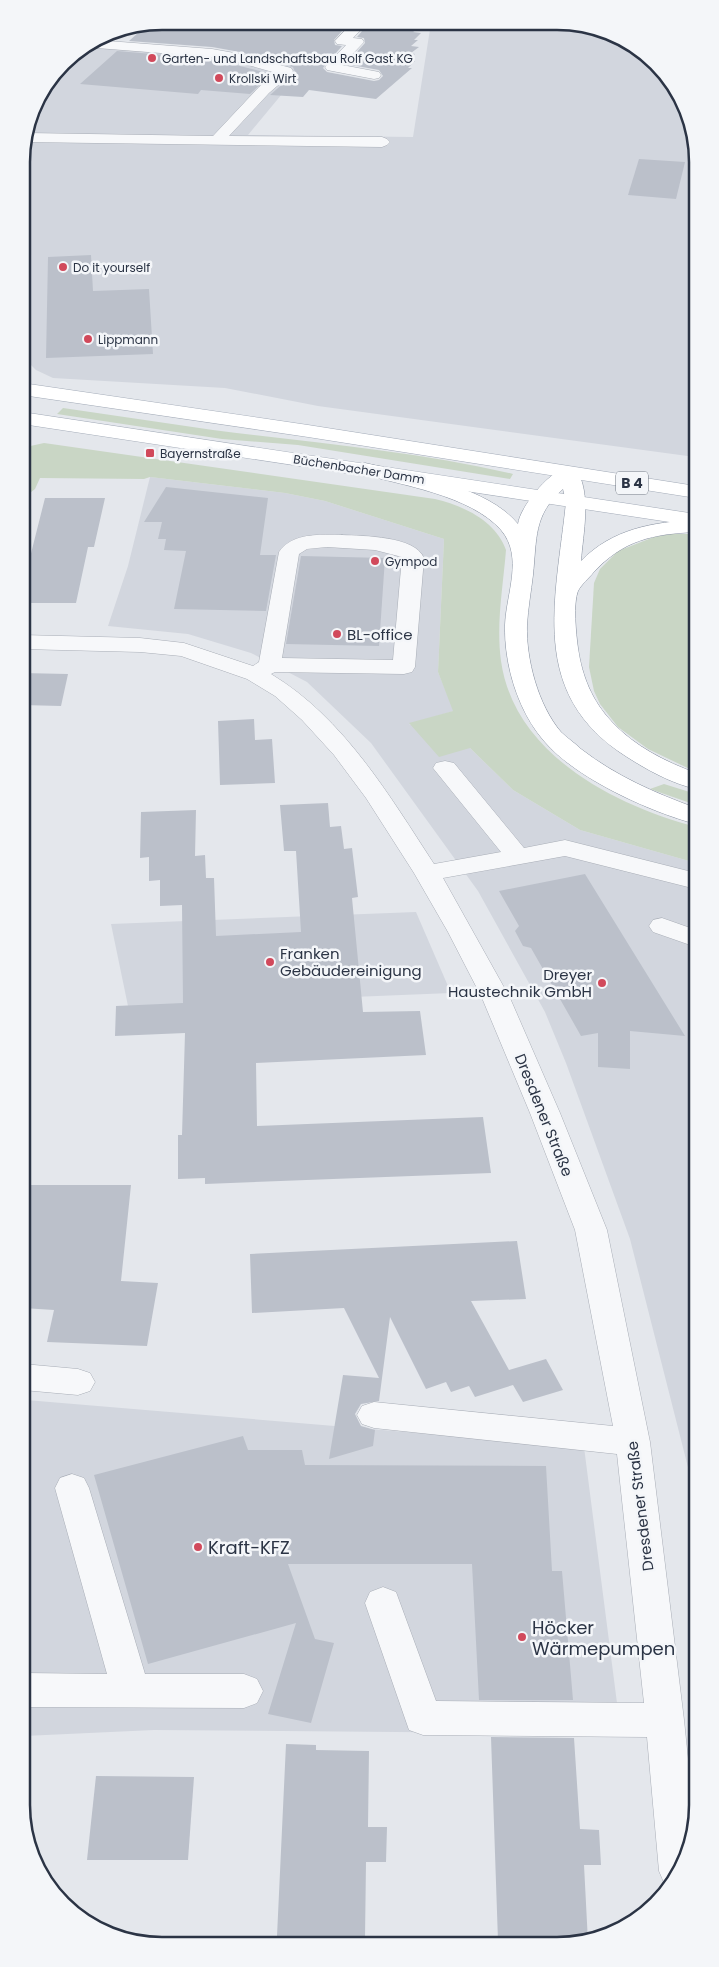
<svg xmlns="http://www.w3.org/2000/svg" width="719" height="1967" font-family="Poppins,sans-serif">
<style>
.built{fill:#d2d6de}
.green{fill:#c9d6c5}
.building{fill:#bbc0ca}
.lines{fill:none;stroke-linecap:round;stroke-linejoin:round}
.minor-casing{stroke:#a9aeb7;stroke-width:1}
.major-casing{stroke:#a3abb8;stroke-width:1}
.highway-casing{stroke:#8b94a3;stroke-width:1}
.minor{fill:#f7f8fa;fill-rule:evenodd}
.major{fill:#fff;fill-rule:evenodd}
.highway{fill:#fff;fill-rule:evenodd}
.poi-dot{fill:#d1495b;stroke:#f4f6f9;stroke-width:2}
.labels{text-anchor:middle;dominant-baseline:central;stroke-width:5;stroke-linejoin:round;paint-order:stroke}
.far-poi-label{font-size:12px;fill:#2b3445;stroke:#f4f6f9;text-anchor:start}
.far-street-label{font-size:12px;fill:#2b3445;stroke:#f4f6f9}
.shield{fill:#f4f6f9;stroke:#676e7b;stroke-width:1}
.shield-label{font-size:14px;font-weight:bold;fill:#2b3445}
.poi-label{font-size:15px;fill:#2b3445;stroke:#f4f6f9;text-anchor:start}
.street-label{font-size:15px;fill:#2b3445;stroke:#f4f6f9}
.near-poi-label{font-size:18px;fill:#2b3445;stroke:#f4f6f9;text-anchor:start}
.rim{fill:none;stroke:#2b3445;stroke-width:2.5}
</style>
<rect width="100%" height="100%" fill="#e4e7ec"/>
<g class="built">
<polygon points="431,23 587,25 657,63 695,134 695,457 318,406 225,388 53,378 36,370 29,363 22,322 22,152 36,100 69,56 91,43 220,51 327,64 282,94 248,135 413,137"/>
<polygon points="150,477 285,493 325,501 444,539 438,672 454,711 409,724 470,748 513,790 580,830 696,863 697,1519 693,1487 630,1239 566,1063 545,1012 478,891 371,743 307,682 251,653 188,634 108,626 128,566"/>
<polygon points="416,912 451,993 128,1006 111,924"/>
<polygon points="26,1400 584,1447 621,1734 154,1730 24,1736 24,1667 27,1666"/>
</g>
<g class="green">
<path d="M 63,408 C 113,415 163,423 213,430 C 313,443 415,451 513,474 L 510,479 L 298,445 L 222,439 L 57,414 Z"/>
<path d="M 44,443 L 435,499 C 464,506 496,521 506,550 C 503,587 496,624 501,661 C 514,754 614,805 696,827 L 696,863 L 580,830 L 513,790 L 470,748 L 439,757 L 409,723 L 453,711 L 438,672 L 444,539 L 325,501 L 285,493 L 150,477 L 144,479 L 40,478 L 35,489 L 22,499 L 22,456 L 26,447 Z"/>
<polygon points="671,534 696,534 696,772 648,749 618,727 600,704 594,691 589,667 594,583 600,569 618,551 654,537"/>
<polygon points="664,784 696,794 696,805 650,789"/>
</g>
<g class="building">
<polygon points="162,21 177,21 180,26 197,28 206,22 350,22 334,40 335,45 342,46 323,68 327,72 374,81 379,80 383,76 379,70 346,64 365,43 364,38 357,37 369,23 425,23 413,32 421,33 414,40 418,40 411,46 419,47 411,53 415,54 407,60 415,61 408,68 412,68 376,99 309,90 303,97 270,95 293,75 295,72 293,67 240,52 212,47 129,41 148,24"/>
<polygon points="117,51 212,59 272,74 250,94 201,90 198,94 80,84"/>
<polygon points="639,159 685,162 676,199 628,195"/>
<polygon points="91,255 93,291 149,289 153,354 46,358 48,257"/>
<polygon points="166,487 268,498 260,555 276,555 266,611 174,609 186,551 164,550 166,539 158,539 162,522 144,522"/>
<polygon points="45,498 105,498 94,547 88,547 76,603 22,603 22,589"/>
<polygon points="301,556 385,558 379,646 286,644"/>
<polygon points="22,673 68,674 61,706 22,705"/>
<polygon points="254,719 255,740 272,739 275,783 220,785 218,721"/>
<polygon points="328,803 330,827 341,826 344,849 352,848 358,897 352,898 363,1012 420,1011 426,1055 256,1063 257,1126 483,1117 491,1173 205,1184 205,1178 178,1179 178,1135 182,1135 185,1033 115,1036 116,1006 183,1003 182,905 160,906 160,880 149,881 149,857 140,858 141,812 196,810 195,856 205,855 206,878 214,878 216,936 301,932 296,851 284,851 280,805"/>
<polygon points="585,874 685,1036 630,1031 630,1069 598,1067 598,1033 581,1036 531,948 523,946 515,931 519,926 499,891"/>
<polygon points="23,1185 131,1185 121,1281 158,1283 147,1346 47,1342 54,1310 23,1308"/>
<polygon points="517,1241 526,1299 471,1301 509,1370 546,1359 563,1390 523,1402 513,1385 475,1397 469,1386 451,1392 446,1382 426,1389 390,1317 379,1401 361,1404 355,1414 361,1426 375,1430 373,1446 329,1459 343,1375 379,1378 344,1308 252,1313 250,1254"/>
<polygon points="243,1436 248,1450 302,1450 305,1465 546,1466 552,1571 562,1571 573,1700 479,1700 472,1564 288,1564 315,1639 334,1643 311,1723 268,1714 296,1623 148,1664 94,1475"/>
<polygon points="491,1737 574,1738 580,1829 599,1830 601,1865 584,1865 588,1942 498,1941"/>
<polygon points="286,1744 316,1745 316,1750 369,1751 368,1827 387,1827 386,1862 366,1862 365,1938 277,1936"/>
<polygon points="96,1776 194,1777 188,1860 87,1860"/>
</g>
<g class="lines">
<defs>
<g id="minor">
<polygon points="179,21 203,22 204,22 197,26 180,24"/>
<polygon points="353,22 367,23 353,38 362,39 364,42 342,65 379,72 381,75 379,78 374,79 327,70 325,67 346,45 337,44 335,41"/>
<polygon points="95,40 212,49 240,54 291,68 293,71 291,74 269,93 229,136 382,137 387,139 390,142 387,145 382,147 24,142 27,133 213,136 259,87 276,73 238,62 212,57 84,47"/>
<path d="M 342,535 C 364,536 415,536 424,558 L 415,667 L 412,672 L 404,674 L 275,672 L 271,674 C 344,718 389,795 434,864 L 501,852 L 433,768 L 436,763 L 445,761 L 454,763 L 524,848 L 565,840 L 696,873 L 696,889 L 565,856 L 443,878 L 510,998 L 560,1113 L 607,1230 L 650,1442 L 684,1720 L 695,1827 L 687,1859 L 670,1887 L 665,1885 L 659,1871 L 647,1737 L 423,1735 L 409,1730 L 365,1603 L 370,1592 L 383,1587 L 396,1592 L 436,1701 L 644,1703 L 617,1454 L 374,1428 L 362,1424 L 357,1415 L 362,1406 L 374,1402 L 613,1426 L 575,1230 L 530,1113 L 482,998 L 448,932 L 414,873 L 366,798 L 334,755 L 302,720 L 275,696 L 247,679 L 181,656 L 140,652 L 22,649 L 22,635 L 140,638 L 184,643 L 253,666 L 259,662 L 279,552 C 293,532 321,535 342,535 ZM 327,547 L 375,550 L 402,557 L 393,660 L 282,658 L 299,554 L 307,549 Z"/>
<polygon points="662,918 696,930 696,947 653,932 649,926 653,920"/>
<polygon points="23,1364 78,1369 90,1373 95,1382 90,1391 78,1395 23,1390"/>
<polygon points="72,1474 84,1478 89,1488 145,1674 244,1674 257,1679 263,1691 257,1703 244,1708 24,1707 24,1673 107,1674 55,1488 60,1478"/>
</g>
<g id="major">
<polygon points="22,383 308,425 696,486 696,498 308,437 22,395"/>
<polygon points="22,412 696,514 696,526 22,424"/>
</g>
<path id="highway" d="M 365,463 C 411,474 487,486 518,524 C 520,507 548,473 565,468 C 569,467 572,468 576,469 C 592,493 583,534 581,561 C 612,529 653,522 696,520 L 696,532 C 653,534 623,540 593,573 C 589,578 581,585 578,591 C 573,603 576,634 578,648 C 582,676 592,701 612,722 C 634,746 666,762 696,773 L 696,789 C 671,783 649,771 627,757 C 527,694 556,600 566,502 L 563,489 C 533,515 537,539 533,575 C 531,592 528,608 527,625 C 526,659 538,705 561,732 C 567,738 575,743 581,749 C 616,776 655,793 696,808 L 696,824 C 650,812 575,778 544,741 C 518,711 504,665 505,625 C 506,594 524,557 501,530 C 470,495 401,485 358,473 L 355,469 L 358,465 Z"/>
</defs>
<use href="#minor" class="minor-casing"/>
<use href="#major" class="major-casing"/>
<use href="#highway" class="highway-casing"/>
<use href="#minor" class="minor"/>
<use href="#major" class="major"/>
<use href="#highway" class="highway"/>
</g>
<g class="poi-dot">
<circle cx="152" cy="58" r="5"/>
<circle cx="219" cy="78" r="5"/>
<circle cx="63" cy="267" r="5"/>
<circle cx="88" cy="339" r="5"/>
<rect x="145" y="448" width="10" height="10" rx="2.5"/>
<circle cx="375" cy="561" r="5"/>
<circle cx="337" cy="634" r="5"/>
<circle cx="270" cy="962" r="5"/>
<circle cx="602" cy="983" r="5"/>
<circle cx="198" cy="1547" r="5"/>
<circle cx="522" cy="1637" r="5"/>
</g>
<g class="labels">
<g class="far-poi-label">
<text x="162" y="58">Garten- und Landschaftsbau Rolf Gast KG</text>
<text x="229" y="78">Krollski Wirt</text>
<text x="73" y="267">Do it yourself</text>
<text x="98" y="339">Lippmann</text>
<text x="160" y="453">Bayernstraße</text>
<text x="385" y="561">Gympod</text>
</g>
<g class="far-street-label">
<text transform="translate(359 469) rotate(9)">Büchenbacher Damm</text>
</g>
<rect class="shield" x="616" y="471.5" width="32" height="23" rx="4"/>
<g class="shield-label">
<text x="632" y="483">B 4</text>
</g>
<g class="poi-label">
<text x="347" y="634">BL-office</text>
<text x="280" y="953">Franken<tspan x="280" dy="17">Gebäudereinigung</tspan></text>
<text x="592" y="974" text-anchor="end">Dreyer<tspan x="592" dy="17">Haustechnik GmbH</tspan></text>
</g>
<g class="street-label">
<text transform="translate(544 1115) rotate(68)">Dresdener Straße</text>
<text transform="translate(640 1506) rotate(-97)">Dresdener Straße</text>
</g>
<g class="near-poi-label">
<text x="208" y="1547">Kraft-KFZ</text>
<text x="532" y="1627">Höcker<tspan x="532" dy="21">Wärmepumpen</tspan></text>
</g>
</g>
<path d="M0 0H719V1967H0ZM162 30H557A132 132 0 0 1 689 162V1805A132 132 0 0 1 557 1937H162A132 132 0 0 1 30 1805V162A132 132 0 0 1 162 30Z" fill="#f4f6f9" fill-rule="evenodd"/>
<path class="rim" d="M162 30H557A132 132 0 0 1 689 162V1805A132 132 0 0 1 557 1937H162A132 132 0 0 1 30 1805V162A132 132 0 0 1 162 30Z"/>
</svg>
